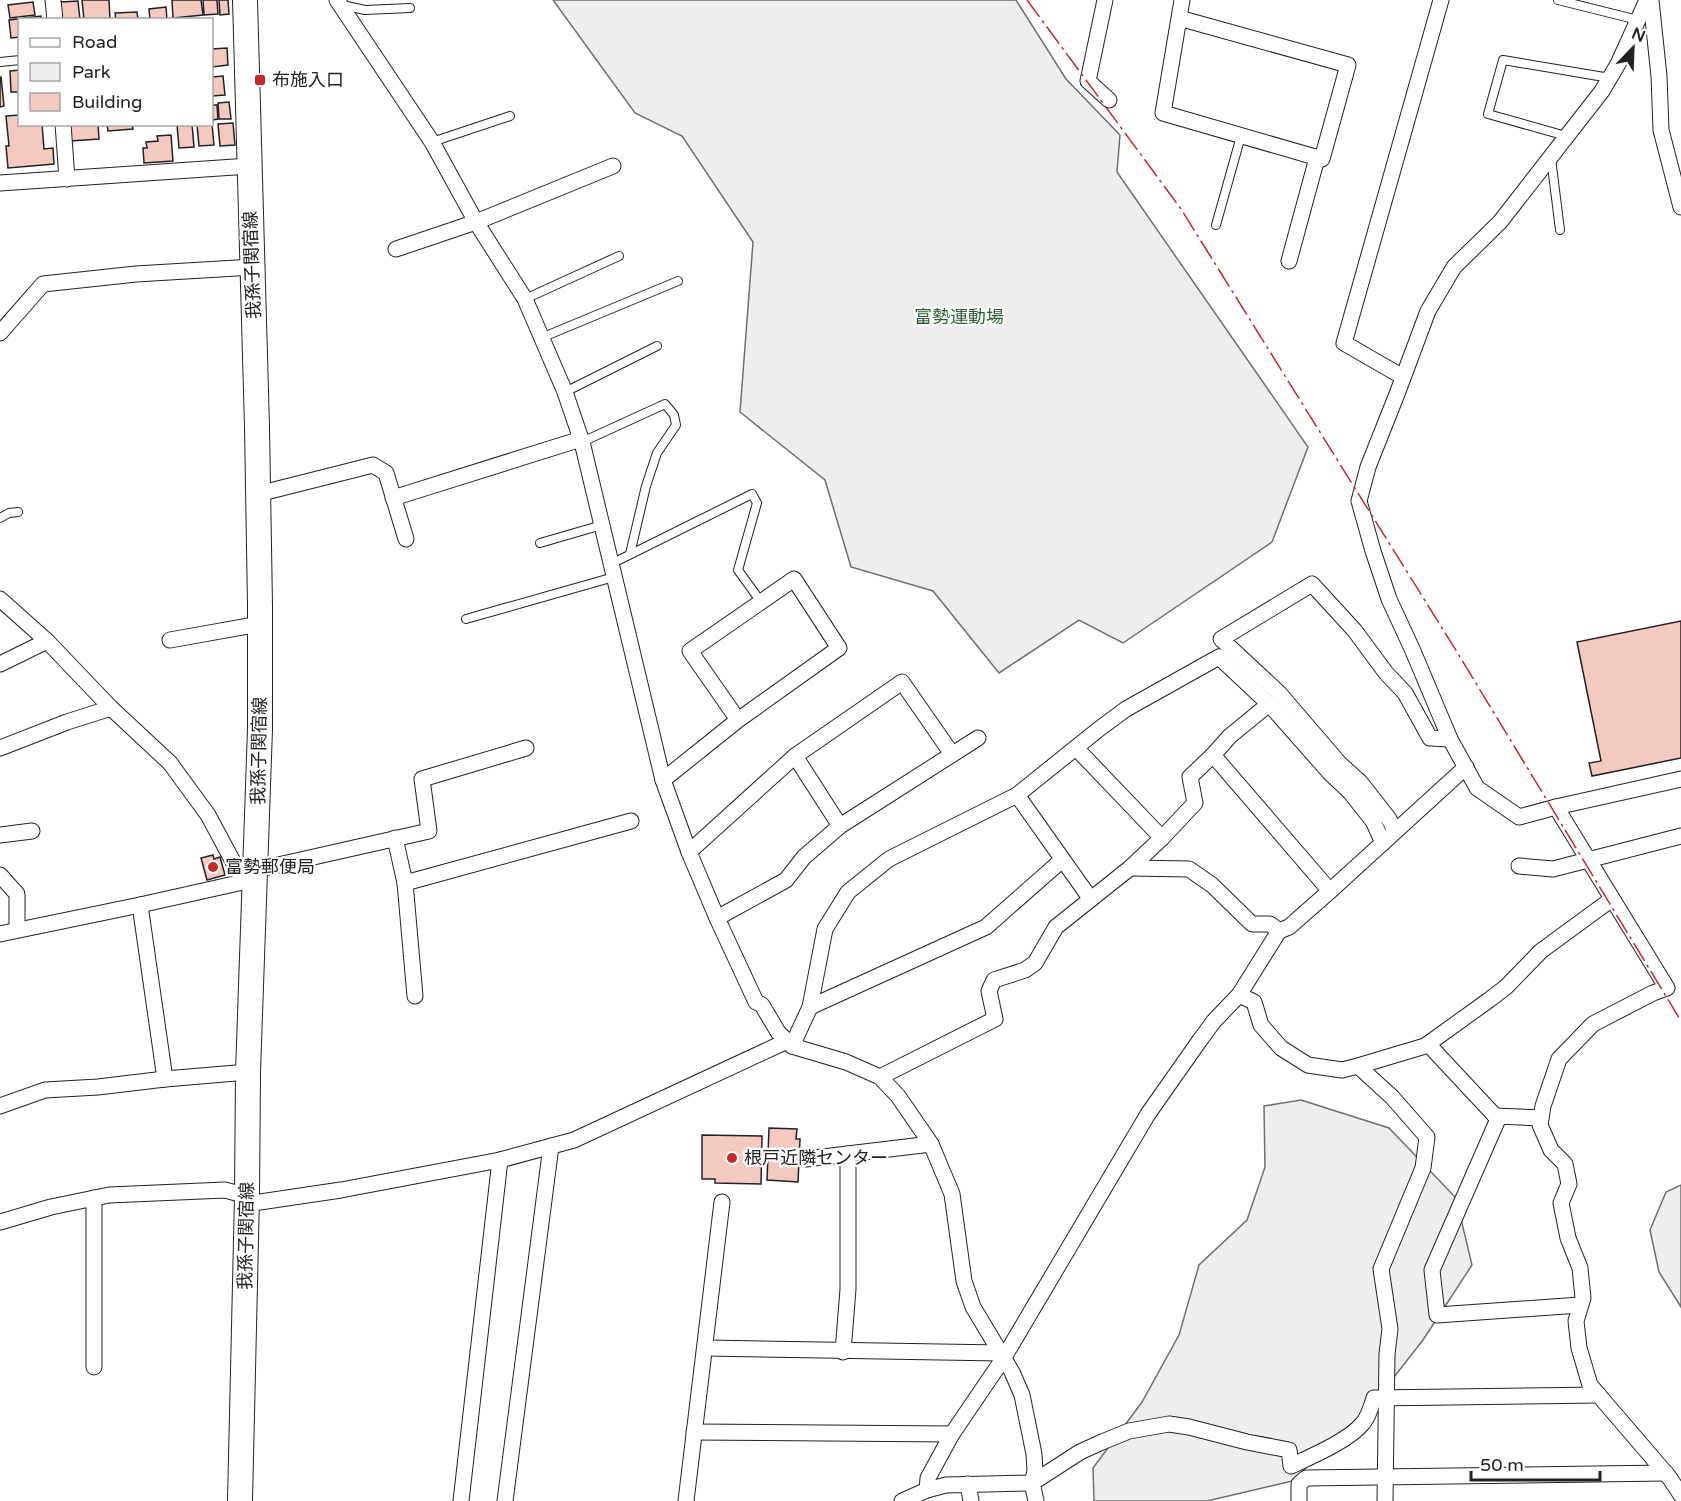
<svg xmlns="http://www.w3.org/2000/svg" width="1681" height="1501" font-family="'Varela Round','Noto Sans JP',sans-serif">
<style>
.green{fill:#eee;stroke:#6f6f6f;stroke-width:1.5}
.building{fill:#f3c9c0;stroke:#222;stroke-width:1.5}
.lines{fill:none;stroke-linecap:round;stroke-linejoin:round}
.lane-casing{stroke:#222;stroke-width:10}
.street-casing{stroke:#222;stroke-width:17}
.primary-casing{stroke:#222;stroke-width:26}
.lane{stroke:#fff;stroke-width:8}
.street{stroke:#fff;stroke-width:15}
.primary{stroke:#fff;stroke-width:24}
.power{stroke:#c62828;stroke-width:1.5;stroke-dasharray:21 4.5 3 4.5;stroke-linecap:butt}
.poi-dot{fill:#c62828;stroke:#fff;stroke-width:2}
.labels{text-anchor:middle;dominant-baseline:central;stroke-width:4.5;stroke-linejoin:round;paint-order:stroke}
.poi-label{font-size:18px;fill:#222;stroke:#fff;text-anchor:start}
.street-label{font-size:18px;fill:#222;stroke:#fff}
.park-label{font-size:18px;fill:#2f5e38;stroke:#fff}
</style>
<rect width="100%" height="100%" fill="#fff"/>
<g class="green">
<polygon points="553,0 1016,0 1066,79 1120,135 1117,172 1308,447 1272,542 1123,643 1079,620 999,673 933,591 851,567 825,480 740,412 753,242 682,136 635,113"/>
<polygon points="1301,1100 1389,1128 1456,1198 1472,1265 1423,1340 1369,1409 1292,1481 1207,1501 1094,1501 1093,1468 1142,1402 1179,1335 1199,1265 1247,1220 1265,1167 1264,1106"/>
<polygon points="1681,1185 1681,1307 1659,1272 1650,1230 1666,1192"/>
</g>
<g class="building">
<polygon points="82,0 109,0 110,20 84,20"/>
<polygon points="172,0 201,0 203,15 173,18"/>
<polygon points="203,0 217,0 218,14 204,15"/>
<polygon points="219,0 228,0 229,14 220,15"/>
<polygon points="78,1 80,20 62,20 60,2"/>
<polygon points="33,2 35,15 10,18 8,5"/>
<polygon points="166,7 167,20 150,20 149,9"/>
<polygon points="137,12 138,20 116,20 115,13"/>
<polygon points="41,16 41,20 20,20 20,37 11,38 9,20"/>
<polygon points="227,48 228,65 212,67 212,49"/>
<polygon points="20,70 20,92 11,92 10,71"/>
<polygon points="223,76 225,95 212,96 212,77"/>
<polygon points="0,77 1,77 4,106 0,107"/>
<polygon points="229,102 231,119 219,119 218,103"/>
<polygon points="212,105 217,105 218,119 212,120"/>
<polygon points="20,115 20,124 42,124 44,149 53,148 54,164 8,168 6,146 9,146 6,116"/>
<polygon points="233,123 235,145 220,146 218,124"/>
<polygon points="69,124 98,124 99,139 71,141"/>
<polygon points="107,124 132,124 133,129 108,131"/>
<polygon points="192,124 194,147 179,148 177,125"/>
<polygon points="212,124 214,145 199,146 197,125"/>
<polygon points="171,135 173,161 144,163 143,148 147,148 146,142 158,141 157,136"/>
<polygon points="1681,621 1681,758 1592,776 1589,763 1601,761 1577,642"/>
<polygon points="213,855 214,859 220,857 225,875 207,880 201,858"/>
<polygon points="769,1128 797,1129 796,1139 800,1139 798,1182 767,1180"/>
<polygon points="702,1135 762,1136 761,1184 715,1183 715,1179 702,1179"/>
</g>
<g class="lines">
<defs>
<g id="lane">
<polyline points="1558,0 1638,20"/>
<polyline points="342,5 365,10 410,8"/>
<polyline points="0,62 20,60"/>
<polyline points="1566,136 1488,114 1503,60 1610,78"/>
<polyline points="432,142 510,116"/>
<polyline points="1551,158 1560,230"/>
<polyline points="1216,225 1241,136"/>
<polyline points="525,299 619,256"/>
<polyline points="541,338 678,281"/>
<polyline points="565,392 657,346"/>
<polyline points="582,442 665,404 674,415 676,425 657,453 646,486 630,554"/>
<polyline points="0,518 9,513 18,512"/>
<polyline points="540,543 602,525"/>
<polyline points="611,564 752,494 757,503 738,570 761,602"/>
<polyline points="466,619 614,577"/>
</g>
<g id="street">
<polyline points="53,0 55,20"/>
<polyline points="337,0 432,142 476,222 525,299 565,392 582,442 663,780 689,852 717,918 756,1002 762,1005 778,1032 792,1046 846,1062 880,1077 898,1096 931,1144 952,1194 964,1281 973,1307 1012,1372 1022,1395 1034,1454 1035,1471 1032,1483 1036,1501"/>
<polyline points="1105,0 1088,81 1109,100"/>
<polyline points="1647,0 1618,64 1602,91 1500,222 1454,267 1428,311 1397,394 1368,467 1359,501 1373,551 1389,599 1413,651 1450,739 1477,788 1519,817 1556,807 1681,779"/>
<polyline points="1651,0 1659,76 1661,130 1681,207"/>
<polyline points="1179,18 1348,65 1322,159 1163,113 1182,0"/>
<polyline points="63,124 67,179"/>
<polyline points="0,183 249,166"/>
<polyline points="396,249 476,222 613,166"/>
<polyline points="1289,261 1317,158"/>
<polyline points="0,333 43,284 136,274 253,267"/>
<polyline points="1403,377 1344,343 1441,0"/>
<polyline points="258,494 373,465 386,473 406,539"/>
<polyline points="393,498 581,439"/>
<polyline points="0,599 47,641 111,708 170,763 208,815 244,882"/>
<polyline points="170,640 260,624"/>
<polyline points="0,664 47,641"/>
<polyline points="0,748 67,722 111,708"/>
<polyline points="1076,748 1162,838"/>
<polyline points="1213,755 1330,891"/>
<polyline points="795,756 840,826"/>
<polyline points="663,780 738,720 839,648 794,579 690,651 738,720"/>
<polyline points="1017,795 1090,898"/>
<polyline points="1556,807 1667,988 1653,993 1593,1024 1559,1059 1543,1106 1540,1125 1551,1150 1565,1164 1569,1184 1561,1203 1568,1238 1580,1268 1583,1298 1576,1321 1579,1348 1590,1385 1669,1477 1681,1495"/>
<polyline points="1395,831 1389,819 1360,782 1339,763 1279,693 1221,639 1312,584 1355,631 1386,673 1405,693 1430,738 1450,739"/>
<polyline points="0,835 32,831"/>
<polyline points="395,838 405,883 631,821"/>
<polyline points="689,852 795,756 902,682 952,754"/>
<polyline points="1519,866 1553,869 1681,836"/>
<polyline points="1130,868 1189,869 1212,885 1252,924 1270,924 1279,931"/>
<polyline points="256,870 429,831 422,779 526,748"/>
<polyline points="0,875 17,894 17,929"/>
<polyline points="405,883 415,996"/>
<polyline points="140,905 165,1079"/>
<polyline points="717,918 786,880 804,857 840,826 978,738"/>
<polyline points="0,934 140,905 252,880"/>
<polyline points="1239,995 1254,1002 1261,1025 1281,1048 1308,1065 1342,1070 1358,1066 1425,1046 1489,1000 1506,987 1541,951 1612,899"/>
<polyline points="810,1007 986,927 1062,860"/>
<polyline points="1428,1044 1498,1119 1432,1270 1437,1315 1580,1305"/>
<polyline points="792,1046 810,1007 825,929 848,892 889,859 1017,795 1099,729 1126,709 1219,657 1269,704 1329,772 1350,792 1373,821 1383,843"/>
<polyline points="1358,1066 1392,1097 1427,1137 1423,1168 1381,1269 1390,1329 1387,1354 1385,1501"/>
<polyline points="880,1077 995,1019 989,991 994,980 1025,970 1035,963 1056,927 1130,868 1162,838 1195,803 1190,777 1213,755 1230,736 1269,704"/>
<polyline points="0,1106 45,1090 98,1087 165,1079 248,1072"/>
<polyline points="1495,1116 1541,1118"/>
<polyline points="806,1159 931,1144"/>
<polyline points="94,1198 94,1367"/>
<polyline points="246,1204 341,1190 500,1160 574,1140 787,1041"/>
<polyline points="0,1222 51,1207 109,1195 225,1190 247,1196"/>
<polyline points="705,1348 1000,1353"/>
<polyline points="843,1352 848,1289 848,1154"/>
<polyline points="694,1432 952,1434"/>
<polyline points="968,1484 971,1501"/>
<polyline points="927,1490 928,1478 952,1434 1003,1359 1148,1114 1200,1040 1214,1021 1239,995 1279,931 1289,927 1330,891 1466,767"/>
<polyline points="461,1501 500,1160"/>
<polyline points="505,1501 551,1146"/>
<polyline points="686,1501 722,1202"/>
<path d="M 902,1501 L 927,1490 L 946,1485 L 1032,1483 L 1080,1452 L 1102,1442 L 1129,1431 L 1169,1424 L 1189,1427 L 1247,1442 L 1289,1450 L 1291,1466 C 1310,1457 1350,1440 1363,1423 C 1369,1416 1371,1407 1374,1398 L 1599,1395"/>
<polyline points="1299,1501 1299,1484 1306,1478 1666,1473"/>
</g>
<polyline id="primary" points="240,1501 247,1196 248,1072 260,729 260,605 257,427 245,0"/>
</defs>
<use href="#lane" class="lane-casing"/>
<use href="#street" class="street-casing"/>
<use href="#primary" class="primary-casing"/>
<use href="#lane" class="lane"/>
<use href="#street" class="street"/>
<use href="#primary" class="primary"/>
<polyline class="power" points="1027,0 1181,209 1457,652 1681,1021"/>
</g>
<g class="poi-dot">
<rect x="254" y="74" width="12" height="12" rx="3"/>
<circle cx="213" cy="867" r="6"/>
<circle cx="732" cy="1158" r="6"/>
</g>
<g class="labels">
<g class="poi-label">
<text x="272" y="80">布施入口</text>
<text x="225" y="867">富勢郵便局</text>
<text x="744" y="1158">根戸近隣センター</text>
</g>
<g class="street-label">
<text transform="translate(252 265) rotate(-92)">我孫子関宿線</text>
<text transform="translate(259 751) rotate(-89)">我孫子関宿線</text>
<text transform="translate(246 1236) rotate(-89)">我孫子関宿線</text>
</g>
<g class="park-label">
<text x="959" y="317">富勢運動場</text>
</g>
</g>
<rect x="18" y="18" width="195" height="108" fill="#ffffff" stroke="#a7a7a7" stroke-width="1.5"/>
<rect x="30" y="38" width="30" height="9" fill="#ffffff" stroke="#a7a7a7" stroke-width="1.5"/>
<text x="72" y="48" font-size="18" fill="#222222">Road</text>
<rect x="30" y="63" width="30" height="18" fill="#eeeeee" stroke="#a7a7a7" stroke-width="1.5"/>
<text x="72" y="78" font-size="18" fill="#222222">Park</text>
<rect x="30" y="93" width="30" height="18" fill="#f3c9c0" stroke="#a7a7a7" stroke-width="1.5"/>
<text x="72" y="108" font-size="18" fill="#222222">Building</text>
<g transform="translate(1633 48) rotate(23)" stroke="#ffffff" stroke-width="4.5" paint-order="stroke">
<path d="M0-4.5L10 22L0 15L-10 22Z" fill="#222222"/>
<text y="-9" font-size="16" font-weight="bold" text-anchor="middle" fill="#222222">N</text>
</g>
<path d="M1471 1471v9h129v-9" fill="none" stroke="#222222" stroke-width="3"/>
<text x="1480" y="1471" font-size="18" fill="#222222" stroke="#ffffff" stroke-width="4.5" paint-order="stroke">50 m</text>
</svg>
